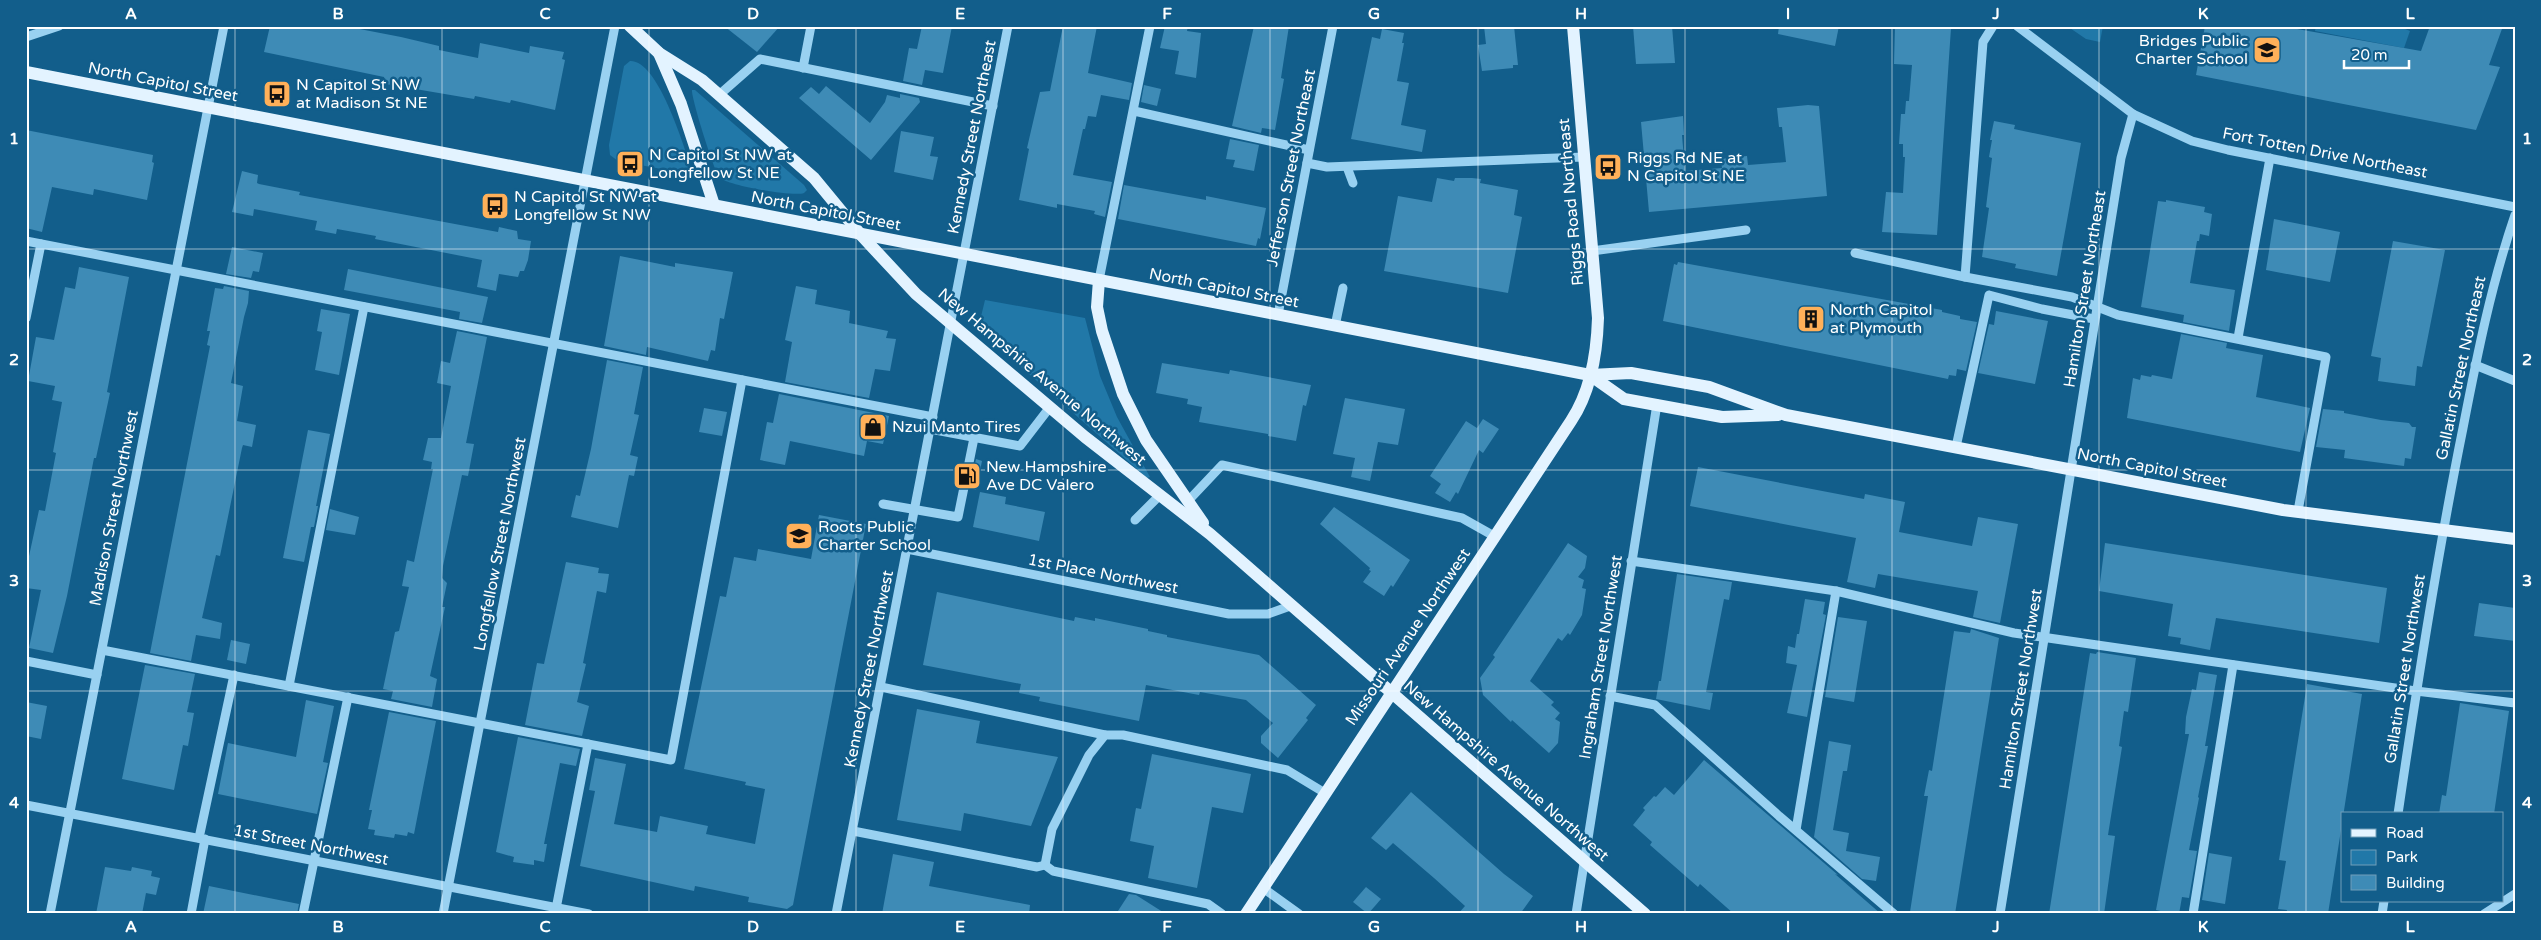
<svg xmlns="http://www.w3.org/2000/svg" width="2541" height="940" font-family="'Varela Round',sans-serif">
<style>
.green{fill:#2178a8}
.building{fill:#3e8bb6}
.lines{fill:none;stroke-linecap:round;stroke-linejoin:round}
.minor{stroke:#99d1f1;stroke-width:9}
.major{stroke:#e3f3ff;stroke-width:12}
.grid{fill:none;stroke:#fff;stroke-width:1;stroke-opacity:0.55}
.labels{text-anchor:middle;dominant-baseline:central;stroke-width:5;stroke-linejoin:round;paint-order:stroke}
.poi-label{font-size:16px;fill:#fff;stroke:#125e8b;text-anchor:start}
.street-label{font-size:16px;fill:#fff;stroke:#125e8b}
.neatline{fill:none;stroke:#fff;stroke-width:2}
.grid-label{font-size:16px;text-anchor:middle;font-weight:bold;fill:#fff}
</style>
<rect width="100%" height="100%" fill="#125e8b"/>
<g class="green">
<polygon points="2067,26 2103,26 2100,42 2086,39"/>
<polygon points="2316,26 2398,26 2410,31 2404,48 2315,31"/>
<path d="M 630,61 C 658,60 683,144 691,167 L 689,174 L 618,161 L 610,155 L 609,145 L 624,66 Z"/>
<path d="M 692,90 L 695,90 L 804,185 L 807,190 L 804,193 C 794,197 727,186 719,177 C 714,171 691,98 692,90 Z"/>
<polygon points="985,300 1085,318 1100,376 1117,417 1150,477 1147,478 978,329"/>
</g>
<g class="building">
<polygon points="270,26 344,26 401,37 439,46 439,50 478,58 480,43 529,53 530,46 564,52 562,59 565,60 555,110 511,100 510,103 475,96 474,99 386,84 384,77 264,52"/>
<polygon points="724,26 780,26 757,52"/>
<polygon points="922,26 952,26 943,73 925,70 922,85 903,81 909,48 917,49"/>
<polygon points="1063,26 1097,26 1088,73 1132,83 1129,100 1101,95 1096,117 1088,116 1085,129 1083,129 1073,175 1112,182 1105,217 1094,214 1095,211 1057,204 1057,208 1019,200 1029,149 1027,148 1040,92 1050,91"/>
<polygon points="1165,26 1188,26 1187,31 1201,33 1196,78 1175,74 1179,51 1160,48"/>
<polygon points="1254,26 1289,26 1281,78 1284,79 1275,130 1262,128 1261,133 1232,126"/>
<polygon points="1484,26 1514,26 1518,65 1513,65 1513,68 1482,71 1478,45 1486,44"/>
<polygon points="1633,26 1672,26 1675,63 1636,64"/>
<polygon points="1779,26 1839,26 1835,46 1778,34"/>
<polygon points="1895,26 1951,28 1937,235 1882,232 1886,192 1903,193 1905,157 1903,157 1903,144 1899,144 1901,114 1905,114 1906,101 1909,101 1912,65 1894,64"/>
<polygon points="2205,26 2280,26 2421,51 2430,26 2503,26 2489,65 2500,67 2476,130 2196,75"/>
<polygon points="1382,29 1404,33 1402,43 1404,43 1397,81 1409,83 1401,125 1426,130 1422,152 1351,139 1372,37 1380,39"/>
<polygon points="1144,85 1161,89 1157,106 1141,102"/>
<polygon points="826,86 870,123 885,102 887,95 900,98 900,94 919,98 920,102 871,160 799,98 811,87 819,94"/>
<polygon points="1808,105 1819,106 1827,196 1649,212 1641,122 1683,116 1684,135 1682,135 1685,171 1722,168 1721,159 1747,156 1748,165 1786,162 1782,127 1779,127 1777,108"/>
<polygon points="1994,121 2015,125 2014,129 2081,143 2057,276 2015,268 2016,264 1982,257 1989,208 1986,207 1992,158 1989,157 1992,140 1990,140"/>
<polygon points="26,130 153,155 152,162 154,163 147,200 94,189 93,195 52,187 42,232 26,228"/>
<polygon points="901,131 934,137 930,156 938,157 933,180 894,172"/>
<polygon points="1230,139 1259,145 1254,171 1233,167 1235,160 1226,159"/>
<polygon points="242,171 258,175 257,183 259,184 300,192 299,195 498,232 499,227 517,231 518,239 531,241 528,260 524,271 520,271 518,277 499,274 496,291 477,287 482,260 375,239 376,236 337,229 336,234 315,230 317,221 254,209 253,216 232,212"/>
<polygon points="1437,178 1454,181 1455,178 1472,178 1481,179 1480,183 1518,190 1514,215 1522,217 1508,293 1384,271 1398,196 1432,202"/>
<polygon points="1124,185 1206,200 1206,196 1266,208 1260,239 1258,238 1256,246 1118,219"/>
<polygon points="2166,200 2205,207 2204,212 2212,214 2209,236 2200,234 2199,241 2197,241 2190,283 2235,290 2229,331 2183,322 2184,315 2141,307 2158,201 2166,202"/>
<polygon points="2274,219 2340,232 2330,282 2266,270"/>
<polygon points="2393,241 2445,250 2422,367 2417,366 2415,386 2378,381 2381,358 2371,356"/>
<polygon points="232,247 263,253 259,272 253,271 251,278 226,274"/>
<polygon points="620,256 675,267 675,263 733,272 724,319 720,318 715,351 711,350 708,361 647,347 646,355 604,346"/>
<polygon points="1678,262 1942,310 1942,312 1960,316 1960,319 1977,322 1966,371 1957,369 1956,376 1949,375 1948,379 1663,321 1674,264 1677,265"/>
<polygon points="79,267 129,277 107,392 110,393 96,458 94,458 67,596 53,653 29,648 41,590 26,588 26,570 39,510 45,511 56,453 53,452 62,402 52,400 55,386 28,381 36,337 54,340 65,287 75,289"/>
<polygon points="348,269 488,297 482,323 459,319 460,312 344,290"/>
<polygon points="224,286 249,291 248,303 244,317 231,383 243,386 237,421 256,425 252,447 243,445 242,448 220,556 216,555 202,618 222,623 220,639 196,635 191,661 150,653 210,346 207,345 210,331 207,331 215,288 223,289"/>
<polygon points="796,286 817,290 815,304 850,311 849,323 888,331 886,338 896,339 890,371 875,369 869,398 785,382 792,342 785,340"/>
<polygon points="321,309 350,314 339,375 315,370 322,332 317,331"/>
<polygon points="1996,311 2048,321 2035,384 1978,373 1989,324 1994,325"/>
<polygon points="457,331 487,337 466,443 474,444 468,476 462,475 443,566 442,578 447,583 442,607 445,607 430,676 437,679 432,707 391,699 393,691 383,689 395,632 399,631 409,587 402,586 407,560 414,562 433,469 431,469 432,462 423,460 428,438 441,438 451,386 437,383 441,361 450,363"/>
<polygon points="2181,334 2227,343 2226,348 2263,355 2256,397 2310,408 2300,452 2127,418 2133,378 2140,380 2141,375 2151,377 2152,375 2172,379"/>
<polygon points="607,360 643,367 634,414 639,415 630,455 638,457 634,476 629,475 618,528 571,517 576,495 580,496 591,449"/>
<polygon points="1162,363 1229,374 1230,370 1311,385 1306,406 1303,405 1296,441 1268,436 1268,434 1199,422 1202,407 1187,404 1188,399 1156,393"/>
<polygon points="779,394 889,416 883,444 867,441 864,456 790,441 785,465 760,460 767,422 773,423"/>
<polygon points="1345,398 1405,409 1398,445 1378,442 1370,481 1351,477 1355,458 1333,454"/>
<polygon points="704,408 727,412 722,436 699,432"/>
<polygon points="2323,409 2344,411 2344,413 2381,420 2409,423 2412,427 2416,427 2411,459 2405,458 2404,466 2344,458 2345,450 2316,447"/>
<polygon points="1483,419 1499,429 1483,453 1479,450 1458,494 1456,492 1450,502 1435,493 1441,484 1430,476 1466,421 1477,428"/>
<polygon points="308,430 330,434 316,506 318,506 314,527 311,527 304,562 283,558"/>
<polygon points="976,459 982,461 976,490 970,488"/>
<polygon points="1698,467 1864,499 1865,494 1905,502 1899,532 1972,546 1978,517 2018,524 2000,623 1973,617 1978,591 1878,574 1875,588 1847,582 1856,538 1690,506"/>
<polygon points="980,492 1006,497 1005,504 1045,512 1039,541 973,527"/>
<polygon points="1334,507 1410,560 1393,587 1391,585 1384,596 1363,582 1371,571 1369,570 1370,568 1320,524"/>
<polygon points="330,509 359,517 355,535 326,530"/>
<polygon points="819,515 866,524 793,905 787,909 748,902 749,897 695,886 694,891 580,866 595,791 589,790 595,758 626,764 614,824 657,832 660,816 708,826 706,834 755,844 765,789 745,785 746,782 684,769 720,596 726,597 734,557 756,561 758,549 811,559"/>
<polygon points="1568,543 1587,556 1585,568 1578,577 1584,580 1582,588 1586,589 1582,615 1570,635 1568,633 1562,641 1558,638 1530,681 1554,702 1551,705 1560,713 1555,719 1560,722 1558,743 1549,753 1512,720 1511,722 1483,695 1480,678 1495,657 1493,655"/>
<polygon points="2105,543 2387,588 2379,643 2216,618 2210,650 2180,644 2181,638 2168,636 2173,604 2099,591"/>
<polygon points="566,562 599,568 598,573 609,574 606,593 597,591 583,663 586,664 577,702 589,706 582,736 525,725 537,663 544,664"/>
<polygon points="1677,574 1732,582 1729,600 1724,599 1706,692 1713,693 1710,710 1656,699 1659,681 1661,681"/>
<polygon points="937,592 1074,621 1075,617 1095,621 1095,618 1148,629 1148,631 1167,635 1167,637 1259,655 1316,705 1306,718 1308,720 1278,758 1261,743 1261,736 1273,723 1246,700 1200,692 1199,695 1146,685 1139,721 1039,701 1040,697 1019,693 1021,684 923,665"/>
<polygon points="1805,599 1825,602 1823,614 1826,615 1807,717 1787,713 1797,665 1786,663 1788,646 1795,648 1797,634 1799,634"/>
<polygon points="2479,603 2515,608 2515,641 2474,636"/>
<polygon points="1838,617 1867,621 1854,702 1825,697"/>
<polygon points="1971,629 1999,638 1955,914 1910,912 1928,796 1924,796 1929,770 1932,771 1954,631 1970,633"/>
<polygon points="231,640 250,644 246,664 227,660"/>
<polygon points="2097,652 2136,658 2128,712 2124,711 2119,746 2122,747 2108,835 2115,836 2104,914 2049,914 2090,653 2096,654"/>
<polygon points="145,665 195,674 187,712 194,713 188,746 183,745 174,790 122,779"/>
<polygon points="2199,672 2217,675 2205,746 2208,746 2198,797 2199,798 2189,850 2197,851 2189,898 2182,897 2179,914 2174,914 2156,910 2189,734 2185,734 2186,717 2192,689 2196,690"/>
<polygon points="2307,684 2362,694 2328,914 2286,914 2287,910 2278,909 2286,861 2279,860"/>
<polygon points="306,700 334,706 323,762 328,763 317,814 218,794 228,743 296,757"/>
<polygon points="26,702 47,706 41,739 26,736"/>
<polygon points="2460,703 2509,711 2494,814 2439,814 2442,795 2446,796"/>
<polygon points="917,709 980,721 976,743 1058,757 1031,826 964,813 961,831 897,820"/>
<polygon points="389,712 436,721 414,834 408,832 407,836 395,834 394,838 374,835 375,830 368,829 372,810 369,810"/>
<polygon points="518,737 580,749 576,766 560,763 544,844 547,844 544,862 534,860 534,865 513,862 514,857 496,852"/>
<polygon points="1829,741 1851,745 1847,771 1843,771 1833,830 1849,833 1846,851 1880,857 1876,881 1862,879 1814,837"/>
<polygon points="1152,754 1251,774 1243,813 1212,807 1197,888 1148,878 1154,846 1130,841 1136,808 1141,809"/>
<polygon points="1704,760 1838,875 1835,874 1881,914 1734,914 1700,884 1698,887 1650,845 1652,842 1633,825 1645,810 1643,808 1654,796 1656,797 1665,787 1674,795"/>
<polygon points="1411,792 1504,874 1533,896 1520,914 1458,914 1465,906 1434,878 1393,843 1386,850 1371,838"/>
<polygon points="2209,853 2232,857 2225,904 2202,900"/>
<polygon points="893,854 934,862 929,886 1030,905 1029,914 882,914"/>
<polygon points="105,867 131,871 132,867 152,871 151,876 160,878 156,895 146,893 142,914 96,914"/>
<polygon points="209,886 299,904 297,914 203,914"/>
<polygon points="1366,887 1381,899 1368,914 1353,902"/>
<polygon points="1129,894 1136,895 1166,914 1116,914"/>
</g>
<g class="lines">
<g class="minor">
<polyline points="2017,26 2133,114 2192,141 2228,150 2515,207"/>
<polyline points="26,37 59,26"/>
<polyline points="803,68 811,26"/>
<polyline points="719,95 760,59 993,106"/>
<polyline points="1134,111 1309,150"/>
<polyline points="1307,163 1327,167 1584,157"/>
<polyline points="1347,167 1353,183"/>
<polyline points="26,241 933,417"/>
<polyline points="1592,251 1746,230"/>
<polyline points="1855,253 1965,277 2072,297 2118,315 2326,357 2298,511"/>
<polyline points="1965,277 1983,42 1993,26"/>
<polyline points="1099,280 1150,26"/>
<polyline points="1278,315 1333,26"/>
<polyline points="26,318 41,244"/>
<polyline points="1335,326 1343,288"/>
<polyline points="2238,338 2270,158"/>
<polyline points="2475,365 2515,381"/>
<polyline points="930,429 1020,446 1050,407"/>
<polyline points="1956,447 1989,295 2042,309 2094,319"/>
<polyline points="1188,501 1222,465 1462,518 1494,536"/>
<polyline points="883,504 958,517 974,438"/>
<polyline points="1135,520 1160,495"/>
<polyline points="907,549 1229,614 1268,614 1293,605"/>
<polyline points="1631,561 1836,591 2014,633 2416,691 2515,703"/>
<polyline points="102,650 671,760 742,380"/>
<polyline points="26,661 97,675"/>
<polyline points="289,686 364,307"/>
<polyline points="881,687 1105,735"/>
<polyline points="1610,696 1655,705 1779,816 1894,914"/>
<polyline points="26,805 589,914"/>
<path d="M 2398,814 C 2417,685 2437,556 2463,428 C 2477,356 2491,285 2515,215"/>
<polyline points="1796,830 1836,591"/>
<polyline points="853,831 1037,867 1045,865"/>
<polyline points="199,838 234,675"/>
<polyline points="1263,888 1299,914"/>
<polyline points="50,914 224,26"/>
<polyline points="191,914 205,839"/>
<polyline points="303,914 348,697"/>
<polyline points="443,914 615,26"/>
<polyline points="555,914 588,744"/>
<polyline points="836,914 1008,26"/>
<polyline points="1222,914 1208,904 1053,871 1045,865 1052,829 1089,755 1105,735 1123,735 1287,770 1325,793"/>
<polyline points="1576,914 1657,404"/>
<polyline points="2000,914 2121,158 2133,114"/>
<polyline points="2193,914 2233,665"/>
<polyline points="2382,914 2384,901"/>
<polyline points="2484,914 2515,894"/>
</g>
<g class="major">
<polyline points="630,26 659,53 702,80 814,178 861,235 916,294 1085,437 1210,534 1645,914"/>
<polyline points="659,53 681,104 714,205"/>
<polyline points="26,72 1590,375 1631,373 1709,387 1786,415 2283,510 2515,539"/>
<polyline points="1099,280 1097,307 1102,331 1123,394 1146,440 1203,523"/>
<polyline points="1590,375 1624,399 1722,417 1778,415"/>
<path d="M 1246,914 L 1571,421 C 1591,391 1597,352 1598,318 L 1573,26"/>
</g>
</g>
<path class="grid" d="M 235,26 L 235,914M 442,26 L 442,914M 649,26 L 649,914M 856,26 L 856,914M 1063,26 L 1063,914M 1270,26 L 1270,914M 1478,26 L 1478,914M 1685,26 L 1685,914M 1892,26 L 1892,914M 2099,26 L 2099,914M 2306,26 L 2306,914M 26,249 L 2515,249M 26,470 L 2515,470M 26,691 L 2515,691"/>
<defs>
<symbol id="school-square" viewBox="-11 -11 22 22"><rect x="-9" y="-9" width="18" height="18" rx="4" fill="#ffb059" stroke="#125e8b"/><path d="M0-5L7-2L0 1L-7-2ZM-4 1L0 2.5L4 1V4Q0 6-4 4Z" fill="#111"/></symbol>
<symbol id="bus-square" viewBox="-11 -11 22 22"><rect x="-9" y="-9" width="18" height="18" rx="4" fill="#ffb059" stroke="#125e8b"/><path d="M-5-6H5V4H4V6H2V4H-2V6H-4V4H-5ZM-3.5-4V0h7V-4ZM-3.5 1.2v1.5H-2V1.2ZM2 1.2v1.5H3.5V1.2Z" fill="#111"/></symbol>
<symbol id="building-square" viewBox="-11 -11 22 22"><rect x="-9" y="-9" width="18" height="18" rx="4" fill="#ffb059" stroke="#125e8b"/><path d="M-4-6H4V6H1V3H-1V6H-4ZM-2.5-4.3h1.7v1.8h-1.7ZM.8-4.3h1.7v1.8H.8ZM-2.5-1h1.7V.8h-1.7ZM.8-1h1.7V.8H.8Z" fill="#111"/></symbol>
<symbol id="shop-square" viewBox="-11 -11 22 22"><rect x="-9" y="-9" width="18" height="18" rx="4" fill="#ffb059" stroke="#125e8b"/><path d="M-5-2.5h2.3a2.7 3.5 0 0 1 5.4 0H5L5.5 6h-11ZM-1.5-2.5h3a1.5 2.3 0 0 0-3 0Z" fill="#111"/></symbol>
<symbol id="fuel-square" viewBox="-11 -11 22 22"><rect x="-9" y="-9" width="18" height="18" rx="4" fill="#ffb059" stroke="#125e8b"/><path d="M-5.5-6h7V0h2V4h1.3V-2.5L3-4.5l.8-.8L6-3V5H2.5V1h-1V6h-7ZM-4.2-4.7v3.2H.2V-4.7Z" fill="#111"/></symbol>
</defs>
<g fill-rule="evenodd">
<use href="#school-square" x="2251" y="34" width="32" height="32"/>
<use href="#bus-square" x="261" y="78" width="32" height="32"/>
<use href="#bus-square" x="614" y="148" width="32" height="32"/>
<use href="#bus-square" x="1592" y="151" width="32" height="32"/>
<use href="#bus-square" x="479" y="190" width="32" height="32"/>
<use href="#building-square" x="1795" y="303" width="32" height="32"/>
<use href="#shop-square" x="857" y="411" width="32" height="32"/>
<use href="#fuel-square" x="951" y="460" width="32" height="32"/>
<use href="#school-square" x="783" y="520" width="32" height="32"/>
</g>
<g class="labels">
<g class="poi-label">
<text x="2248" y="41" text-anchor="end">Bridges Public<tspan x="2248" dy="18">Charter School</tspan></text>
<text x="296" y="85">N Capitol St NW<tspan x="296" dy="18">at Madison St NE</tspan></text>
<text x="649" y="155">N Capitol St NW at<tspan x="649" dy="18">Longfellow St NE</tspan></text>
<text x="1627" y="158">Riggs Rd NE at<tspan x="1627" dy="18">N Capitol St NE</tspan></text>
<text x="514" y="197">N Capitol St NW at<tspan x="514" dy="18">Longfellow St NW</tspan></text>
<text x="1830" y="310">North Capitol<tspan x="1830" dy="18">at Plymouth</tspan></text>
<text x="892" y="427">Nzui Manto Tires</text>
<text x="986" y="467">New Hampshire<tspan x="986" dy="18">Ave DC Valero</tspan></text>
<text x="818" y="527">Roots Public<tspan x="818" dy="18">Charter School</tspan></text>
</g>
<g class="street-label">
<text transform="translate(163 82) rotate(11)">North Capitol Street</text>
<text transform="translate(972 137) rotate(-79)">Kennedy Street Northeast</text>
<text transform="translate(2325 153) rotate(11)">Fort Totten Drive Northeast</text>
<text transform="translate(1291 168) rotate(-79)">Jefferson Street Northeast</text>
<text transform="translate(1571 202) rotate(-95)">Riggs Road Northeast</text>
<text transform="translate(826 211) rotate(11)">North Capitol Street</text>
<text transform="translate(1224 288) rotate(11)">North Capitol Street</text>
<text transform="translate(2085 289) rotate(-81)">Hamilton Street Northeast</text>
<text transform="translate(2461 368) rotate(-78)">Gallatin Street Northeast</text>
<text transform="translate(1042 377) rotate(40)">New Hampshire Avenue Northwest</text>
<text transform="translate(2152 468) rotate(11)">North Capitol Street</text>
<text transform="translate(114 508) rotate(-79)">Madison Street Northwest</text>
<text transform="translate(500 544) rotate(-79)">Longfellow Street Northwest</text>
<text transform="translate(1103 574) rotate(11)">1st Place Northwest</text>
<text transform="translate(1408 637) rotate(-56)">Missouri Avenue Northwest</text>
<text transform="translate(1601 657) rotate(-81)">Ingraham Street Northwest</text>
<text transform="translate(869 669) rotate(-79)">Kennedy Street Northwest</text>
<text transform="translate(2405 669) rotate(-81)">Gallatin Street Northwest</text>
<text transform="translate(2021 689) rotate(-81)">Hamilton Street Northwest</text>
<text transform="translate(1506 771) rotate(41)">New Hampshire Avenue Northwest</text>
<text transform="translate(311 845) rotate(11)">1st Street Northwest</text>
</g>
</g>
<rect width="2541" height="940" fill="none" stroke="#125e8b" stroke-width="55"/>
<rect x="2341" y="812" width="162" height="90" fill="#125e8b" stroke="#719eb9"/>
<rect x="2351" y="829" width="25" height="8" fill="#e3f3ff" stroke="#719eb9"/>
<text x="2386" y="838" font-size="15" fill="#ffffff">Road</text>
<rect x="2351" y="850" width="25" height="15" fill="#2178a8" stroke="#719eb9"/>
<text x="2386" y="862" font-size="15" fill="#ffffff">Park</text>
<rect x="2351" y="875" width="25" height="15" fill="#3e8bb6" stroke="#719eb9"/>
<text x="2386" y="888" font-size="15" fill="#ffffff">Building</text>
<path d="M2344 60v8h65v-8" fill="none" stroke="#ffffff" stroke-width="2.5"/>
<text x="2351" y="60" font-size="15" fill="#ffffff" stroke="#125e8b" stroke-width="4" paint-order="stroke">20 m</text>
<rect x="28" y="28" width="2486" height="884" class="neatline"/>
<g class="grid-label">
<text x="131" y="19">A</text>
<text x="338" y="19">B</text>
<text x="545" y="19">C</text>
<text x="753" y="19">D</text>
<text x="960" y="19">E</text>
<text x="1167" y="19">F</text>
<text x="1374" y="19">G</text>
<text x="1581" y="19">H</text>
<text x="1788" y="19">I</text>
<text x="1996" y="19">J</text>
<text x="2203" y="19">K</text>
<text x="2410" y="19">L</text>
<text x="14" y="144">1</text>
<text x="2527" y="144">1</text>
<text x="14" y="365">2</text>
<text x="2527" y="365">2</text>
<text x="14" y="586">3</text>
<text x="2527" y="586">3</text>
<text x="14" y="808">4</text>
<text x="2527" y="808">4</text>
<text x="131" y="932">A</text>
<text x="338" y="932">B</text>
<text x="545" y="932">C</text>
<text x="753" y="932">D</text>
<text x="960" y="932">E</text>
<text x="1167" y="932">F</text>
<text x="1374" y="932">G</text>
<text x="1581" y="932">H</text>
<text x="1788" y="932">I</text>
<text x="1996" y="932">J</text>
<text x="2203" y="932">K</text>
<text x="2410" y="932">L</text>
</g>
</svg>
